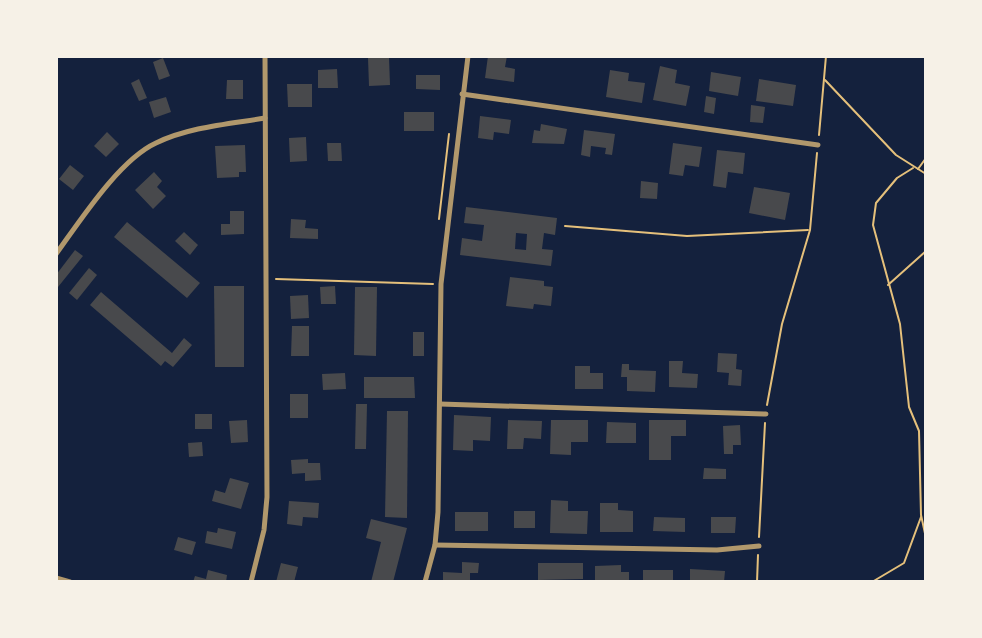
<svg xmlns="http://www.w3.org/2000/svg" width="982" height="638" font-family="'IBM Plex Sans',sans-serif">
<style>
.building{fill:#48494c;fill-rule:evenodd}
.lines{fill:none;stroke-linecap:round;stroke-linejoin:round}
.path{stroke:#e5c07b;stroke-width:2}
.minor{stroke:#b1986c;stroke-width:5}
</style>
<rect width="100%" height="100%" fill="#14213d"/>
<g class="building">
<polygon points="488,56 507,56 505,67 515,69 514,82 485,78"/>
<polygon points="389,57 390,85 369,86 368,58"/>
<polygon points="163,58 170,76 159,80 153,62"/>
<polygon points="660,66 677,70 675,83 690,86 686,106 653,100"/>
<polygon points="337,69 338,88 318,88 318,70"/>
<polygon points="610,70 629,73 628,81 645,83 642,103 606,97"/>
<polygon points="711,72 741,77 738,96 709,91"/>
<polygon points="416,75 440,75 440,90 416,89"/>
<polygon points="139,79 147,98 139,101 131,83"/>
<polygon points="759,79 796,85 793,106 756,101"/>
<polygon points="227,80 243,80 243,99 226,99"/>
<polygon points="287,84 312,84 312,107 288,107"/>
<polygon points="706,96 716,98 714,114 704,112"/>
<polygon points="166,97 171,112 154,118 149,102"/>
<polygon points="751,105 765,107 763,123 750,122"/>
<rect x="404" y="112" width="30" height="19"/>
<polygon points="480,116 511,120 509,134 494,132 493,140 478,138"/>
<polygon points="541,124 567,129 564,144 532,143 534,130 540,131"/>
<polygon points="584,130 615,134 612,155 605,154 606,148 591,146 590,157 581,155"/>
<polygon points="107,132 119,144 106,157 94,146"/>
<polygon points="306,137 307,161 290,162 289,138"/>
<polygon points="327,143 341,143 342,161 328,161"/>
<polygon points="673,143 702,147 699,167 685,165 683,176 669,174"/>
<polygon points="245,145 246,172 239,172 239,177 217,178 215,146"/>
<polygon points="717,150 745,153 743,174 728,172 726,188 713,186"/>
<polygon points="70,165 84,176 73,190 59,179"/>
<polygon points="154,172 162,181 157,187 166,196 153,209 135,190"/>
<polygon points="641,181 658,183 657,199 640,198"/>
<polygon points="754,187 790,193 785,220 749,213"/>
<path d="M 466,207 L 557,218 L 555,235 L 544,233 L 542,249 L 553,250 L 551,266 L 460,255 L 462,238 L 482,241 L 484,225 L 464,223 ZM 516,233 L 527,234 L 526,250 L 515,249 Z"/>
<polygon points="230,211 244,211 244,234 221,235 221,224 230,224"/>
<polygon points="291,219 306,220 305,228 318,229 318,239 290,238"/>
<polygon points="127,222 200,283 187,298 114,237"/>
<polygon points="184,232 198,245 190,255 175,241"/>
<polygon points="75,250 83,256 58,287 56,275"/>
<polygon points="89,268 97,275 77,300 69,293"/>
<polygon points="510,277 544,281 544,286 553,287 551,306 534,304 533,309 506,306"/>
<polygon points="214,286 244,286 244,367 215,367"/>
<polygon points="335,286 336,304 321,304 320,287"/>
<polygon points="355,287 377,287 376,356 354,355"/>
<polygon points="101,292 172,353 184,338 192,345 173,367 165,361 161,366 90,305"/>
<polygon points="308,295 309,318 291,319 290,296"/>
<polygon points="292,326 309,326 309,356 291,356"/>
<rect x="413" y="332" width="11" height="24"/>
<polygon points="718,353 737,354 736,369 742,370 741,386 728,385 729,373 717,372"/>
<polygon points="669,361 683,361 682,373 698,374 697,388 669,387"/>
<polygon points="622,364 629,364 629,370 656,371 655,392 627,391 627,377 621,377"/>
<polygon points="575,366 590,366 590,373 603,373 603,389 575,389"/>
<polygon points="345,373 346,389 323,390 322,374"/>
<polygon points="364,377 414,377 415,398 364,398"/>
<rect x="290" y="394" width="18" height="24"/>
<polygon points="356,404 367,404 366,449 355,449"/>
<polygon points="387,411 408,411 407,518 385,517"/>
<rect x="195" y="414" width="17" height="15"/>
<polygon points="454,415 491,417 490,441 473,440 473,451 453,450"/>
<polygon points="247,420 248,442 231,443 229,421"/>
<polygon points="508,420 542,421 541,439 524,438 523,449 507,449"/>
<polygon points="551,420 588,420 588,442 571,442 571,455 550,454"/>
<polygon points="649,420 686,420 686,436 671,436 671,460 649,460"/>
<polygon points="607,422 636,423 636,443 606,443"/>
<polygon points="740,425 741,445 733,445 733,454 724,454 723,426"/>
<polygon points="202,442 203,456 189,457 188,443"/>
<polygon points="308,459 308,463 320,463 321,480 305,481 305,473 292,474 291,460"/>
<polygon points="704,468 726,469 726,479 703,479"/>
<polygon points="230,478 249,483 241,509 212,501 215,490 225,493"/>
<polygon points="551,500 568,501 568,511 588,511 587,534 550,533"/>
<polygon points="289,501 319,503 318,518 303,517 302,526 287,524"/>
<polygon points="600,503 618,503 618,510 633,511 633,532 600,532"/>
<rect x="514" y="511" width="21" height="17"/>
<rect x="455" y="512" width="33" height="19"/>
<polygon points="654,517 685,518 685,532 653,531"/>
<polygon points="711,517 736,517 735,533 711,533"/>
<polygon points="371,519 407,528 393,582 371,582 381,542 366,538"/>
<polygon points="218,528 236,532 232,549 205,543 207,531 217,533"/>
<polygon points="178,537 196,542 192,555 174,550"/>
<polygon points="462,562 479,563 478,573 470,573 470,582 443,582 443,572 462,573"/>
<polygon points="281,563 298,567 294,582 276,582"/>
<polygon points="538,563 583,563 583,579 538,580"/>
<polygon points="621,565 621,572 629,572 629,582 595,582 595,566"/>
<polygon points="690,569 725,571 724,582 690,582"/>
<polygon points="208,570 227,575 226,582 193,582 195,576 206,579"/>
<rect x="643" y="570" width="30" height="12"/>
</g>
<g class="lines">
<g class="path">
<polyline points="825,80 896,155 926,174"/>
<polyline points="819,135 826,56"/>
<polyline points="913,168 897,178 876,203 873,225 900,324 909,407 919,431 921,515 926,538"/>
<polyline points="918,169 926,158"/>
<polyline points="439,219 449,134"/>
<polyline points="565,226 687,236 808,230"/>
<polyline points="276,279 433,284"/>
<polyline points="888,285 926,251"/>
<polyline points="767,405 782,324 810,230 817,153"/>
<polyline points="759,537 765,423"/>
<polyline points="757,582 758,555"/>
<polyline points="872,582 904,563 921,517"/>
</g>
<g class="minor">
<polyline points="462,94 818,145"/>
<path d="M 56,254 C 80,221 119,160 156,143 C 189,127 229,124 265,118"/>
<polyline points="440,404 766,414"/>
<polyline points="435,545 717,550 759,546"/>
<polyline points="56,578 70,582"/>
<polyline points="251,582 264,530 267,497 265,56"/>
<polyline points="425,582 435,545 438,512 441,284 468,56"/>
</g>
</g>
<rect width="982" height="638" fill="none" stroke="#f6f1e7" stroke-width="116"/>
</svg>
